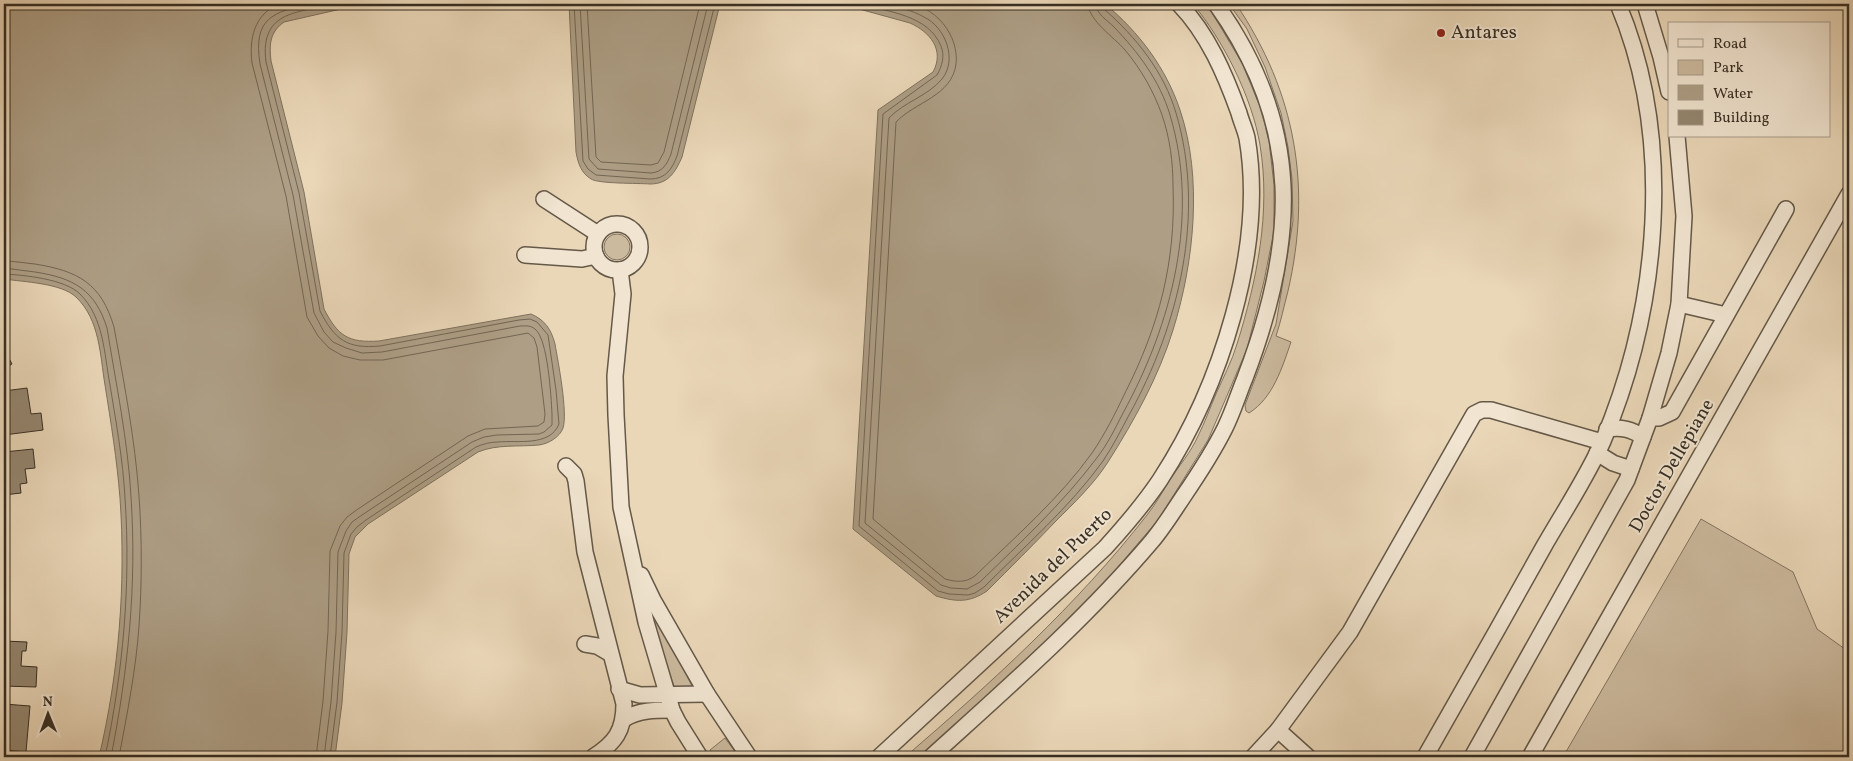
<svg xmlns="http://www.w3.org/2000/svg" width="1853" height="761" font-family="Vollkorn,serif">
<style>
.green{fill:#ccba9f;stroke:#827461}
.water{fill:#ad9e85;stroke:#7e715e}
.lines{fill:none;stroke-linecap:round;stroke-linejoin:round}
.shore{stroke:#726654;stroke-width:1}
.building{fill:#948670;stroke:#372e23}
.street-casing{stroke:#645848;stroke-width:18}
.street{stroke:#f1e5d1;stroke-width:15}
.poi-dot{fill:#8f2418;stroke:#f1e5d1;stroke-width:2}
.labels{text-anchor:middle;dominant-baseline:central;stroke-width:4;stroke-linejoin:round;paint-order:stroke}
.poi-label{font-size:19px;fill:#372e23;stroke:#f1e5d1;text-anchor:start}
.street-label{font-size:19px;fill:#372e23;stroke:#f1e5d1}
</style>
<rect width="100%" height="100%" fill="#ead7b8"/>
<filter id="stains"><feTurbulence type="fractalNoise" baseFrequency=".004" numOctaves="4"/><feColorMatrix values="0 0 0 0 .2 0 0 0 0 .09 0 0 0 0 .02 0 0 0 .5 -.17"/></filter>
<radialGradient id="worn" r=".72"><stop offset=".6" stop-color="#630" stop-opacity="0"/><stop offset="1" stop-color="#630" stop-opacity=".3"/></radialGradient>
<g class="green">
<path d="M 1193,4 L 1205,4 L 1211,11 L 1242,63 L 1261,109 L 1269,141 L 1274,185 L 1274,231 L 1264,281 L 1247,349 L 1208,440 L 1158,520 L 1106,581 L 1042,648 L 965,719 L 919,757 L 905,757 C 991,683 1077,605 1147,515 C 1155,505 1162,493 1169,481 C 1179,466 1191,452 1198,436 C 1205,422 1210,408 1216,394 C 1223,378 1232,361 1237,344 C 1257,280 1271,212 1260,145 C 1252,97 1223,40 1193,4 Z"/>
<path d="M 1229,4 L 1236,4 C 1296,93 1312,187 1288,291 C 1284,306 1281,321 1276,336 L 1291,342 C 1282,368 1273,398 1249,413 L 1246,411 L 1245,405 L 1276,324 L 1293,221 L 1292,179 L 1288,147 L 1281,113 L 1265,67 L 1247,29 Z"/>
<circle cx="617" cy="247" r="13"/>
<polygon points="1701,519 1793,572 1817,629 1849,652 1849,757 1563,757"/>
<polygon points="651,610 657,616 693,688 676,689 674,686 648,615"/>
<polygon points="725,738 739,757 714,757 710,750"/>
</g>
<g class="water">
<path d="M 4,4 L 363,4 L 284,22 C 270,32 269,44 271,61 L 304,192 L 324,309 C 338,336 348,343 379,341 L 531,314 C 545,320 551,329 555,344 C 558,361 568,413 563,428 C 560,437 548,444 539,445 C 518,447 497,444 478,452 L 368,524 L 355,537 L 349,554 L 347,632 L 342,703 L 335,757 L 99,757 C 119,673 126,584 120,498 C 117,460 111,423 105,385 C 100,355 100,320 76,297 C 61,283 24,282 4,279 Z"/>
<path d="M 569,4 L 720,4 L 682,157 C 675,173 668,184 650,184 C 638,183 599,184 591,179 C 581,173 578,163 576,152 Z"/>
<path d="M 841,4 L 1105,4 C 1139,32 1166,68 1180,110 C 1203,178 1194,263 1173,330 C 1159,376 1134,421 1108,462 C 1094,484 1074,503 1056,521 C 1033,545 1010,568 987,591 C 969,603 956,602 936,596 L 853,529 L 878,110 L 933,72 C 945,50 930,32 910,23 Z"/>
</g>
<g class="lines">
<g class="shore">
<path d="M 279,4 C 254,14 249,39 252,63 L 286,196 L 307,317 L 318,336 L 329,348 L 343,356 L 360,360 L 383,360 L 528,333 L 534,338 L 537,347 L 545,414 L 544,422 L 538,426 L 485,429 L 468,436 L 358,509 L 347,517 L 340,526 L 330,551 L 328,631 L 323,701 L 316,757"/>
<path d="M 311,4 C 272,12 253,18 260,64 L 293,195 L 314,313 L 324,332 L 333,342 L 346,348 L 362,353 L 382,352 L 520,326 C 526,326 530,325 535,329 C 548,339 551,396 552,414 L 552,425 L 544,432 L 539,434 L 497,435 L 484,437 L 472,442 L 362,515 L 352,522 L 346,531 L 338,552 L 336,632 L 331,702 L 324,757"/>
<path d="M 574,4 L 583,161 L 588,169 L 596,175 L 650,179 C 666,179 672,169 677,156 L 715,4"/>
<path d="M 580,4 L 589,159 L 598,169 L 651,173 C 663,172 667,164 671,154 L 708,4"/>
<polyline points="587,4 596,157 601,162 651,165 658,163 664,152 700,4"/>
<path d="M 860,4 C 889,12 928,15 941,46 C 945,56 942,66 937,75 L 883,114 L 859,526 L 938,591 L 949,594 L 968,595 L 975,593 L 984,587 C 1024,547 1070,507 1103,461 C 1113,446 1121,430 1129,415 C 1179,325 1206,214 1176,113 C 1164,72 1136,37 1104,9 L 1102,4"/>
<path d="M 884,4 C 897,7 912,10 924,17 C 945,27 958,59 942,79 C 928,96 904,102 889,118 L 865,523 L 941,585 L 951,588 L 967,589 L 980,582 C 1020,543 1062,504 1096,459 C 1107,445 1115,429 1123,413 C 1172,324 1200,215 1170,115 C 1160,81 1138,52 1114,27 C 1107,20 1096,14 1096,4"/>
<path d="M 912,4 C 929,8 942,19 950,34 C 955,44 957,53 956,64 C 952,96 915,102 896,122 L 873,519 L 945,579 C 956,582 965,583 975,576 C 1014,538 1060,498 1092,453 C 1105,434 1115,414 1125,393 C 1159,326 1176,262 1173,186 C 1173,163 1170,138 1162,115 C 1154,92 1141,69 1125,50 C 1114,37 1089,21 1088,4"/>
<path d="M 4,261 C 14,261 24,263 35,264 C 78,271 101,283 114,327 C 124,383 135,439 139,496 C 142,539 142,583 139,626 C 136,670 127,714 119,757"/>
<path d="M 4,268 C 14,269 25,271 35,272 C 74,278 95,290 107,328 C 116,384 128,441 131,497 C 137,585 128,671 111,757"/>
<path d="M 4,274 C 24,275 65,279 80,294 C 104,318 104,353 110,385 C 116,422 123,460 125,498 C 131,585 123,672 105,757"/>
<path d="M 330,757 L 337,702 L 342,632 L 344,553 L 351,534 L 357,527 L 366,520 L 476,447 C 483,444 490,442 498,442 C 517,440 550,447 559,424 L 556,390 L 548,335 L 537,322 L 530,319 L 519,320 L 380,346 C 347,349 335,340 320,311 L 299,193 L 266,62 C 259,9 301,12 340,4"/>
</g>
</g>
<g class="building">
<polygon points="4,349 12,364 4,369"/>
<polygon points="27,388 31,414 41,413 43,430 4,435 4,391"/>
<polygon points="33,449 35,468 25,469 27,483 20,484 21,493 4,495 4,452"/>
<polygon points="4,641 27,642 26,651 22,651 21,666 37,667 36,687 4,686"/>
<polygon points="4,704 30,706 26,752 4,750"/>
</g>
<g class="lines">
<defs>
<g id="street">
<polyline points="1645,4 1661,57 1669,92"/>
<polyline points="544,199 598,234"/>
<circle cx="617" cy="247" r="23"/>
<polyline points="525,255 582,259 596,256"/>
<polyline points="620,270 623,294 615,376 616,415 621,507 646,622 672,710 678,722 700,757"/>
<polyline points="1679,304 1726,315"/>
<polyline points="1650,418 1659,418 1672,412 1786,209"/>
<path d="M 1607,429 C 1622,427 1631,429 1643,437"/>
<polyline points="1597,453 1613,463 1631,469"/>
<path d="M 566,466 L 574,474 L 576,481 L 585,552 L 624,704 C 624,731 615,743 593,757"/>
<polyline points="641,575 653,600 707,694 749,757"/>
<polyline points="585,644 597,646 609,653"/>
<polyline points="619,689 640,695 707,694"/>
<path d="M 624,719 C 639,710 655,710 672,710"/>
<polyline points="1278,730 1308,757"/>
<path d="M 879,757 L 1105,548 C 1125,526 1144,504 1160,480 C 1220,388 1266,248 1247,138 C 1245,129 1241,121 1239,113 C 1225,74 1208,34 1179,4"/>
<path d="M 931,757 C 1007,688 1085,620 1152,541 C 1163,528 1173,512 1183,497 C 1198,475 1213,452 1225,428 C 1233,412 1238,395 1245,378 C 1297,242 1304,127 1216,4"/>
<polyline points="1253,757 1278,730 1350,632 1474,414 1482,410 1491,410 1602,442"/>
<path d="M 1425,757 C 1465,687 1504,618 1543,548 C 1563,513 1587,477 1603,441 C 1659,308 1675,139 1618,4"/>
<polyline points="1472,757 1627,480 1650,418 1669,353 1679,304 1684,216 1677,136"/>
<polyline points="1530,757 1849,194"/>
</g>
</defs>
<use href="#street" class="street-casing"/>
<use href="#street" class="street"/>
</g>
<circle class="poi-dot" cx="1441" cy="33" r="5"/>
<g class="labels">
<g class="poi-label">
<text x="1451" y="33">Antares</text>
</g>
<g class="street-label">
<text transform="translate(1672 466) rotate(-60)">Doctor Dellepiane</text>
<text transform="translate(1053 566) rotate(-44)">Avenida del Puerto</text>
</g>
</g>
<rect width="1853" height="761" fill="none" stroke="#ead7b8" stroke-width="20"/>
<rect x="5" y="5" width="1843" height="751" fill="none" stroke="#372e23" stroke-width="2.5"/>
<rect x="10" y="10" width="1833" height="741" fill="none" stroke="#372e23"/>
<rect x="1668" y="22" width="162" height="115" fill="#f1e5d1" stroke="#a79c8b"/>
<rect x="1678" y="39" width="25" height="8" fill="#f1e5d1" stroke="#a79c8b"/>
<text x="1713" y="48" font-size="15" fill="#372e23">Road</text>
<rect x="1678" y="60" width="25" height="15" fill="#ccba9f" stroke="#a79c8b"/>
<text x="1713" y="72" font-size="15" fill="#372e23">Park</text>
<rect x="1678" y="85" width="25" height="15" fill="#ad9e85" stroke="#a79c8b"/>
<text x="1713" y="98" font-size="15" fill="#372e23">Water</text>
<rect x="1678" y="110" width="25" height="15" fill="#948670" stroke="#a79c8b"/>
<text x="1713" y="122" font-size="15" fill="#372e23">Building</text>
<g transform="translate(48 714) rotate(359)" stroke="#f1e5d1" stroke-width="4" paint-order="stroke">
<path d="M0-4L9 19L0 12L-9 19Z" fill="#372e23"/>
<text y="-8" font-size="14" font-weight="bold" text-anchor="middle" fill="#372e23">N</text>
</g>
<rect width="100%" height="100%" filter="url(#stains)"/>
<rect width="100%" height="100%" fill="url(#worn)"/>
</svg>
